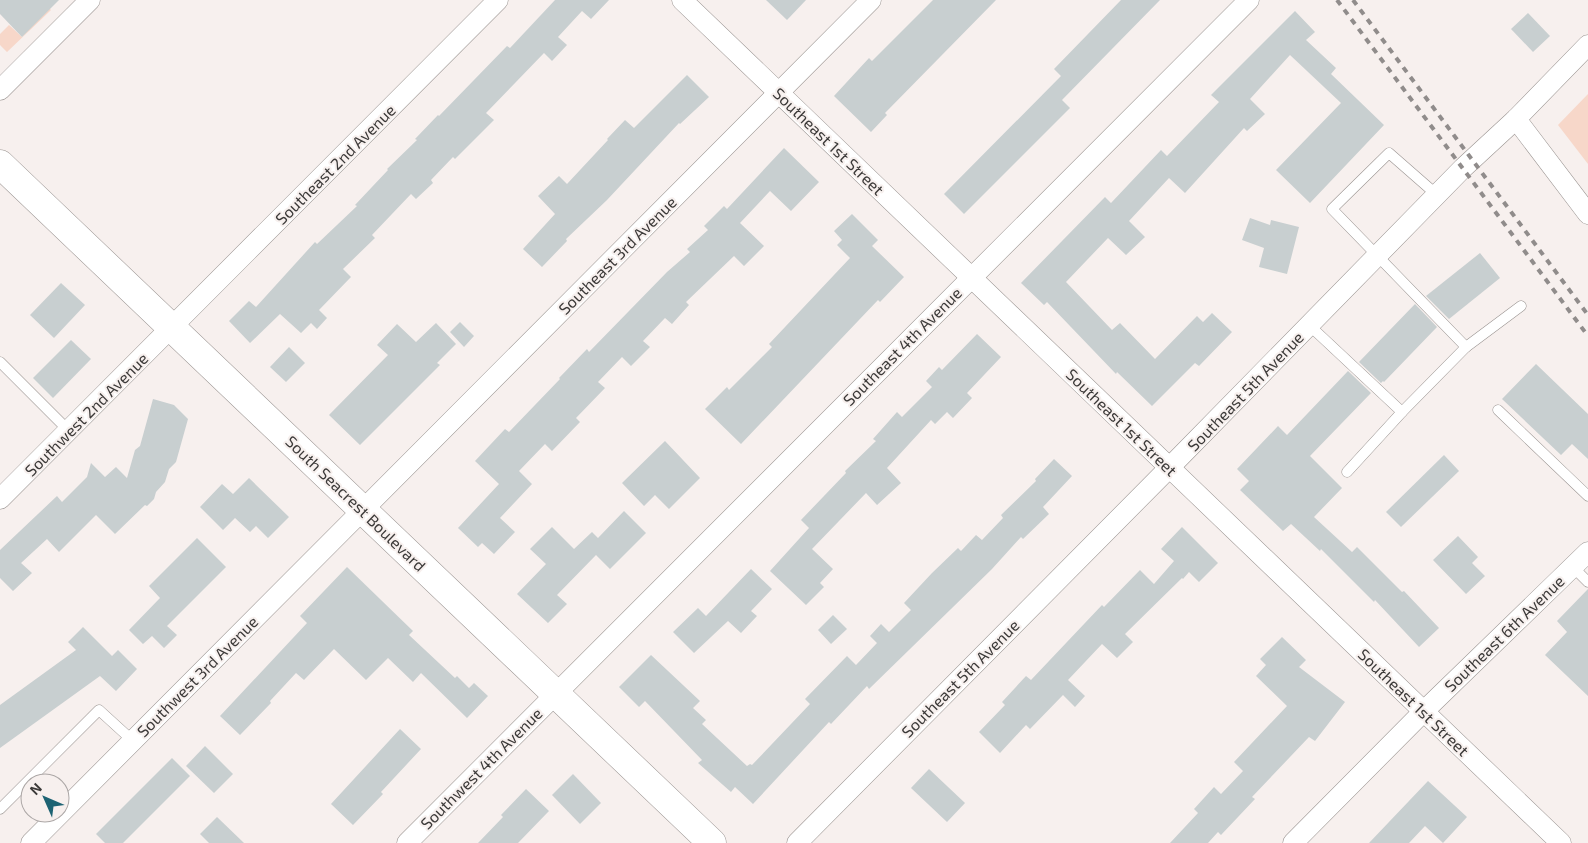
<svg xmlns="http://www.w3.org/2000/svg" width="1588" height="843" font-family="'Exo 2',sans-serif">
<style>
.green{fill:#f7d7c9}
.building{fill:#c8cfd0}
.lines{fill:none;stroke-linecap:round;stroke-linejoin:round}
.lane-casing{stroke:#999390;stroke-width:11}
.street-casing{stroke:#999390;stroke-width:21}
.secondary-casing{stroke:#999390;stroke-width:29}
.lane{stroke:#fff;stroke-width:10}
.street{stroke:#fff;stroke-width:20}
.secondary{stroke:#fff;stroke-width:28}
.rail{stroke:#908c8b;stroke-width:4;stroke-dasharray:6 6;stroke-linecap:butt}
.labels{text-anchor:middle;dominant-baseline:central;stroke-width:4;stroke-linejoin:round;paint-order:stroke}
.street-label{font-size:16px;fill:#3c3a39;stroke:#f7f0ee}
</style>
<rect width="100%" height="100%" fill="#f7f0ee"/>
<g class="green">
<polygon points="48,7 51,10 7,52 0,45 0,34 9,25 22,37"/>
<polygon points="1588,94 1588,164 1558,125"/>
</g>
<g class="building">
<polygon points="0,0 59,0 22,37 0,14"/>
<polygon points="555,0 609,0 591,19 582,11 558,37 567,45 552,61 544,53 486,113 494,120 455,159 453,157 431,180 433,183 416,199 411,194 372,235 375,238 343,269 351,277 319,310 327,318 317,329 311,323 301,333 280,314 250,343 229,321 249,301 256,307 315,242 317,244 357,206 355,205 388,170 387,169 417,140 415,139 438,115 439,116 507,46 510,48"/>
<polygon points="766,0 806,0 787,20"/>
<polygon points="933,0 996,0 885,113 887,115 871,132 834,96 869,58 872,61"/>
<polygon points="1121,0 1160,0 1062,100 1070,108 964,214 944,194 1061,76 1054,69"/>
<polygon points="1295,11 1315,32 1306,40 1336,68 1331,74 1384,125 1310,203 1276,170 1341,103 1290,55 1250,99 1265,114 1247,131 1244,128 1185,193 1169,178 1129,221 1145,237 1126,255 1108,238 1066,282 1112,330 1120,323 1155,359 1197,316 1203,322 1212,313 1232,332 1199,366 1195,363 1152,406 1117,372 1116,374 1047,302 1044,305 1021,283 1105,197 1111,203 1161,150 1167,156 1219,102 1211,95"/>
<polygon points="1528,13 1550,36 1533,52 1511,29"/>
<polygon points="687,75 709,97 680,124 679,123 607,200 566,239 567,241 542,267 523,249 555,214 538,196 559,176 567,184 608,140 607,139 625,120 634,128"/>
<polygon points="784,148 819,182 791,211 770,191 740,223 764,246 744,266 734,256 686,302 689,305 672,324 665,318 643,341 650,347 631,366 622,357 598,382 605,388 576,418 580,422 552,451 545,444 519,471 532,484 500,518 515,532 494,554 482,543 478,547 458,528 499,484 475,461 505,429 509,432 560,379 559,378 587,349 589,352 667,272 690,252 687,249 708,230 704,226 724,206 727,209"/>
<polygon points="852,214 878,240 872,246 904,277 880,302 878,300 741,444 705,409 727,387 729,390 772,347 769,344 850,258 837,245 842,240 834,231"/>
<polygon points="1250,218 1270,225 1271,220 1299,227 1287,274 1259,267 1264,248 1242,240"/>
<polygon points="1480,253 1500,278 1449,319 1426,296"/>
<polygon points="61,283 85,305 54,338 30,315"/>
<polygon points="1415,304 1437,327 1384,382 1383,381 1381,383 1359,362"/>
<polygon points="460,322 474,336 464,347 450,332"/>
<polygon points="436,323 456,344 437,363 440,365 360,445 329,415 388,355 377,345 397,324 416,342"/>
<polygon points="977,334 1001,357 967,393 972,398 953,418 947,412 935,424 931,420 887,468 901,483 877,505 866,493 812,549 833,569 820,583 824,587 806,605 770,571 809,528 801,520 846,473 845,471 876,441 873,439 897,412 902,417 932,387 926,381 939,367 942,370"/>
<polygon points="71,340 91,359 53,398 33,378"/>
<polygon points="289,347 305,363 286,382 270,367"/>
<polygon points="1536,364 1588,414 1588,459 1572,444 1561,455 1502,399"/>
<polygon points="1348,371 1371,393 1310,456 1342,488 1314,517 1352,552 1357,547 1402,592 1404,591 1439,628 1419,647 1375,600 1374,602 1321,549 1320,551 1291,524 1283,531 1240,490 1249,481 1237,469 1278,426 1287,435"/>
<polygon points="153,399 174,405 188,419 176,462 169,469 165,482 156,492 154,499 147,506 145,505 115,534 96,515 59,552 47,539 21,563 32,573 13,591 0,578 0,550 57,496 62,502 87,477 91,463 105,477 116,467 127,478 135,450 140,446"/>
<polygon points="665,441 700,478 669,509 655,495 644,506 622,483"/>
<polygon points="1444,455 1459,471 1401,527 1386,512"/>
<polygon points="1054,459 1072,476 1043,507 1049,514 1023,539 1021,537 992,569 869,689 867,686 831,724 829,722 753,804 735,787 731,792 698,763 702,760 645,701 639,707 619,687 651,655 700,701 693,708 706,720 702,724 747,766 750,764 752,765 810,704 805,699 847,656 856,665 877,643 870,636 881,624 889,632 911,610 904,603 932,573 958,548 961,551 976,535 982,540 1003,518 1001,515 1036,481 1035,479"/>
<polygon points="249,478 289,517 268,538 256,526 250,532 235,518 223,530 200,507 222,484 233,494"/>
<polygon points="624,511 646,533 610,569 596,555 557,595 567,604 548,623 517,594 546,564 530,549 552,527 574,549 592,532 598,538"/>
<polygon points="1182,527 1218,563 1199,582 1189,572 1183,579 1182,578 1125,634 1133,642 1117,658 1102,644 1068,680 1085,696 1075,707 1063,695 1030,729 1026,725 1000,753 979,732 1005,705 1002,702 1026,676 1031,680 1102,605 1104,607 1140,570 1154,584 1174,561 1161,549"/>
<polygon points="1458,536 1478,557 1472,563 1485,576 1466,594 1433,560"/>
<polygon points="197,538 226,567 167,626 177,635 164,648 152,636 143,644 129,630 160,598 149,586"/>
<polygon points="347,567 413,631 409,635 455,678 457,676 469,688 474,683 488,696 467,718 421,673 413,682 388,658 366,680 334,649 304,680 296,673 270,701 271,703 240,735 220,716 307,623 300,616"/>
<polygon points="751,569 772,589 751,611 757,616 741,633 728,621 694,653 673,632 698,608 706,616"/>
<polygon points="1588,589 1588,696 1545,655 1567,632 1557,621"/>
<polygon points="833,615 847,629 831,644 818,630"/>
<polygon points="83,627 112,656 118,650 137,669 116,691 100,676 0,748 0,705 76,650 68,642"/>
<polygon points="1282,637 1306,660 1299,667 1345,702 1315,741 1309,737 1252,797 1255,799 1221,835 1218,832 1208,843 1170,843 1198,813 1194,809 1214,787 1221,794 1243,771 1234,762 1287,706 1256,676 1266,665 1260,659"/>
<polygon points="400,729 421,749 381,792 383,794 353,825 331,804"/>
<polygon points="205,746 233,774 214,793 186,766"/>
<polygon points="172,758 190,776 123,843 105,843 96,834"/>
<polygon points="929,769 965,803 947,822 911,788"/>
<polygon points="573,774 601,803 580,824 552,795"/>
<polygon points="1428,781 1467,817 1443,843 1425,826 1409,843 1369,843"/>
<polygon points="526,789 549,811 518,843 478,843 503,817 501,815"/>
<polygon points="217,817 244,843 209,843 200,834"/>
</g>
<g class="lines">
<defs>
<g id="lane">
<polyline points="1437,195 1389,153 1332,209 1466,347 1521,306"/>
<polyline points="1309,325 1402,412 1347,472"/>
<polyline points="0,362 69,431"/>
<polyline points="1498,410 1588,496"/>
<polyline points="1402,412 1466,347"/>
<polyline points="1573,567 1588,582"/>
<polyline points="0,809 99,710 133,741"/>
</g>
<g id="street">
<polyline points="682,0 1561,843"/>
<polyline points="0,90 90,0"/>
<polyline points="1516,119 1588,214"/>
<polyline points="0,499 498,0"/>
<polyline points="31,843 871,0"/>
<polyline points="407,843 1249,0"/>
<polyline points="797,843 1170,467 1463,168 1516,119 1588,45"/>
<polyline points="1293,843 1424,711 1588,552"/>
</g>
<polyline id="secondary" points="0,164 712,843"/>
</defs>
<use href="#lane" class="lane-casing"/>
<use href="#street" class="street-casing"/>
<use href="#secondary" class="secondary-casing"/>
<use href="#lane" class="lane"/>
<use href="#street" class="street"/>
<use href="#secondary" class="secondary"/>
<g class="rail">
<polyline points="1337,0 1588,336"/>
<polyline points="1353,0 1588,315"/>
</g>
</g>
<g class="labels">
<g class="street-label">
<text transform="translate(829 141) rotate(44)">Southeast 1st Street</text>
<text transform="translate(335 164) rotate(-45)">Southeast 2nd Avenue</text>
<text transform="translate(617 255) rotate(-45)">Southeast 3rd Avenue</text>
<text transform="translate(902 346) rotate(-45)">Southeast 4th Avenue</text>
<text transform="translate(1245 391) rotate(-46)">Southeast 5th Avenue</text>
<text transform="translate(86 414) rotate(-45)">Southwest 2nd Avenue</text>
<text transform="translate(1122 422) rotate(44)">Southeast 1st Street</text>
<text transform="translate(356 503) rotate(44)">South Seacrest Boulevard</text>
<text transform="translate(1504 633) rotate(-44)">Southeast 6th Avenue</text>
<text transform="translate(197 676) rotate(-45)">Southwest 3rd Avenue</text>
<text transform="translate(960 678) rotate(-45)">Southeast 5th Avenue</text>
<text transform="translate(1414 702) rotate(44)">Southeast 1st Street</text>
<text transform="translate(481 768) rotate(-45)">Southwest 4th Avenue</text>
</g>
</g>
<g transform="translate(45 798) rotate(315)"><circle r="24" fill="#f7f0ee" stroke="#aca7a6"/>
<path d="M0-4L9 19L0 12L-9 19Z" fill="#1d6373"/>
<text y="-8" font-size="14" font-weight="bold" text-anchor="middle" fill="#3c3a39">N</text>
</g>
</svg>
